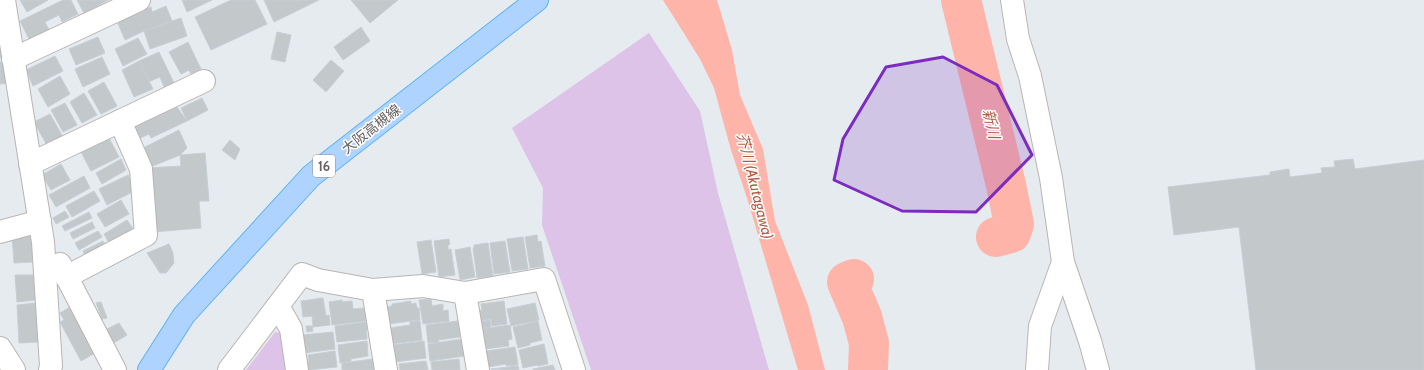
<svg xmlns="http://www.w3.org/2000/svg" width="1424" height="370" font-family="Cabin,'Noto Sans JP',sans-serif">
<style>
.green{fill:#dcc3e7}
.water{fill:#feb4a8}
.lines{fill:none;stroke-linecap:round;stroke-linejoin:round}
.river{stroke:#feb4a8;stroke-width:40}
.building{fill:#c3c8cb;stroke:#c5cfd5}
.street-casing{stroke:#b9b4b2;stroke-width:24}
.secondary-casing{stroke:#bbb5b3;stroke-width:24}
.primary-casing{stroke:#5fb4f1;stroke-width:24}
.street{stroke:#fff;stroke-width:22}
.secondary{stroke:#fff;stroke-width:22}
.primary{stroke:#add3fe;stroke-width:22}
.marked{fill:#7b2cbf;fill-opacity:0.2;stroke:#7b2cbf;stroke-width:3;stroke-linejoin:round}
.labels{text-anchor:middle;dominant-baseline:central;stroke-width:3;stroke-linejoin:round;paint-order:stroke}
.shield{fill:#fff;stroke:#95908e;stroke-width:1}
.shield-label{font-size:13px;font-weight:bold;fill:#67605e}
.street-label{font-size:14px;fill:#67605e;stroke:#fff}
.water-label{font-size:15px;font-style:italic;fill:#b25b43;stroke:#fff}
</style>
<rect width="100%" height="100%" fill="#e6ebf0"/>
<g class="green">
<polygon points="649,33 700,111 718,193 769,370 591,370 542,225 543,188 512,128"/>
<polygon points="275,332 284,334 290,370 246,370"/>
</g>
<polygon class="water" points="663,0 717,0 732,50 740,95 763,149 775,221 808,305 825,370 798,370 747,198 731,150 714,88 700,59"/>
<g class="lines">
<g class="river">
<polyline points="961,0 1006,185 1014,224 1011,233 996,237"/>
<polyline points="854,279 847,282 862,317 869,343 868,370"/>
</g>
</g>
<g class="building">
<polygon points="20,0 48,0 27,12"/>
<polygon points="63,0 71,0 78,14 62,22 59,15 45,22 50,32 30,41 20,21"/>
<polygon points="77,0 108,0 84,13"/>
<polygon points="182,0 212,0 187,12"/>
<polygon points="231,0 255,0 267,24 211,50 195,17"/>
<polygon points="264,0 319,0 274,22"/>
<polygon points="351,0 398,0 370,23"/>
<polygon points="166,6 172,21 144,31 125,40 117,21 151,7 152,12"/>
<polygon points="181,18 187,36 150,49 144,31"/>
<polygon points="361,27 370,41 343,60 334,47"/>
<polygon points="277,32 291,35 285,62 271,59"/>
<polygon points="98,37 105,53 76,65 69,49"/>
<polygon points="138,38 147,54 123,66 115,49"/>
<polygon points="0,39 5,57 0,58"/>
<polygon points="188,42 201,69 191,74 189,70 181,74 169,52"/>
<polygon points="159,52 174,83 164,87 160,77 148,82 139,61"/>
<polygon points="55,56 63,71 33,86 26,70"/>
<polygon points="102,57 110,74 83,87 75,69"/>
<polygon points="331,60 344,71 326,92 313,80"/>
<polygon points="5,61 9,83 0,84 0,62"/>
<polygon points="139,61 153,89 134,97 122,70"/>
<polygon points="60,76 70,94 48,107 38,89"/>
<polygon points="104,82 117,106 101,114 88,91"/>
<polygon points="84,93 97,115 82,123 70,102"/>
<polygon points="202,98 208,110 187,121 181,108"/>
<polygon points="65,103 77,125 63,132 51,110"/>
<polygon points="177,107 187,121 151,138 149,134 138,139 132,127"/>
<polygon points="50,114 64,139 48,147 34,122"/>
<polygon points="179,130 187,148 180,155 148,168 139,150"/>
<polygon points="109,138 119,157 91,171 81,152"/>
<polygon points="230,140 240,149 235,160 222,150"/>
<polygon points="205,153 209,201 199,201 201,228 153,232 148,168 181,166 180,155"/>
<polygon points="121,159 126,170 102,184 96,173"/>
<polygon points="1353,159 1355,169 1424,160 1424,370 1256,370 1239,227 1174,235 1168,187 1270,175 1270,172 1289,169 1290,177 1322,173 1321,168 1335,167 1334,161"/>
<polygon points="61,164 70,180 51,190 42,175"/>
<polygon points="128,175 136,190 107,205 99,189"/>
<polygon points="84,176 90,188 56,207 49,195"/>
<polygon points="94,191 100,201 72,217 66,206"/>
<polygon points="121,200 129,214 105,227 97,214"/>
<polygon points="65,211 69,217 56,224 53,218"/>
<polygon points="89,212 92,218 65,231 62,226"/>
<polygon points="127,220 136,233 112,248 104,234"/>
<polygon points="92,222 95,228 73,239 70,233"/>
<polygon points="98,231 102,237 79,250 75,243"/>
<polygon points="31,234 33,262 14,263 12,235"/>
<polygon points="537,235 538,242 541,241 545,266 530,268 525,237"/>
<polygon points="523,237 528,269 512,271 507,239"/>
<polygon points="449,239 450,244 448,245 448,250 451,249 455,275 439,277 434,241"/>
<polygon points="431,240 436,272 422,274 417,242"/>
<polygon points="103,241 107,247 86,258 83,251"/>
<polygon points="505,241 510,272 494,274 490,243"/>
<polygon points="488,243 493,276 477,278 473,248 474,248 474,245"/>
<polygon points="169,244 173,253 174,263 166,273 160,273 147,253"/>
<polygon points="470,247 475,277 460,280 455,250"/>
<polygon points="15,275 35,275 36,300 17,302"/>
<polygon points="323,298 326,316 329,315 330,325 313,327 312,316 303,317 301,301"/>
<polygon points="431,299 432,306 443,304 443,311 448,310 449,321 423,324 419,300"/>
<polygon points="342,300 343,302 352,301 353,309 364,308 366,321 332,325 329,302"/>
<polygon points="411,301 411,304 416,303 417,308 419,308 420,320 387,324 386,312 388,312 388,307 392,306 392,304"/>
<polygon points="504,301 507,324 492,326 491,319 478,321 477,311 482,310 481,304"/>
<polygon points="101,302 107,318 102,319 96,303"/>
<polygon points="36,303 39,342 19,343 17,305"/>
<polygon points="535,303 539,320 511,326 507,309"/>
<polygon points="70,307 95,353 81,361 60,322 64,320 60,313"/>
<polygon points="490,320 491,327 478,329 477,322"/>
<polygon points="420,321 422,340 391,344 389,328 410,325 410,322"/>
<polygon points="458,321 460,337 438,340 439,342 428,343 426,325"/>
<polygon points="538,321 542,340 530,343 530,345 518,348 513,327"/>
<polygon points="366,322 367,339 337,342 335,326"/>
<polygon points="119,323 127,335 112,344 105,330"/>
<polygon points="510,325 512,339 508,340 509,346 484,349 481,329"/>
<polygon points="306,326 312,326 313,331 307,332"/>
<polygon points="333,332 335,349 304,353 302,335"/>
<polygon points="462,339 464,356 430,361 428,344"/>
<polygon points="367,341 368,356 351,359 351,361 340,363 338,345"/>
<polygon points="424,341 426,358 395,362 393,345"/>
<polygon points="544,344 548,364 538,366 537,365 523,368 519,350"/>
<polygon points="515,347 518,365 506,366 506,364 488,367 486,351"/>
<polygon points="335,351 337,367 307,370 306,362 309,362 308,355"/>
<polygon points="373,359 375,370 342,370 342,363"/>
<polygon points="459,359 460,370 432,370 431,362"/>
<polygon points="426,361 428,370 400,370 399,364"/>
<polygon points="553,365 555,370 533,370 533,369"/>
<polygon points="518,366 519,370 491,369"/>
</g>
<g class="lines">
<defs>
<g id="street">
<polyline points="4,0 43,242 51,366 50,370"/>
<polyline points="13,59 139,0"/>
<polyline points="30,164 204,81"/>
<polyline points="0,232 40,221"/>
<polyline points="1063,262 1090,341 1098,370"/>
<polyline points="60,264 115,370"/>
<polyline points="66,277 146,235 141,169 120,121"/>
<polyline points="373,290 386,370"/>
<polyline points="465,293 478,370"/>
<polyline points="278,306 291,329 297,370"/>
<polyline points="229,370 302,274 318,280 373,290 423,286 465,293 544,279 574,370"/>
</g>
<g id="secondary">
<polyline points="1012,0 1018,39 1030,76 1051,178 1063,262 1040,326 1037,370"/>
<polyline points="0,348 14,370"/>
</g>
<polyline id="primary" points="149,370 184,315 311,176 537,0"/>
</defs>
<use href="#street" class="street-casing"/>
<use href="#secondary" class="secondary-casing"/>
<use href="#primary" class="primary-casing"/>
<use href="#street" class="street"/>
<use href="#secondary" class="secondary"/>
<use href="#primary" class="primary"/>
</g>
<path class="marked" d="M 943,57 L 997,85 L 1032,155 L 976,212 L 902,211 L 834,180 L 843,139 L 886,67 Z"/>
<g class="labels">
<rect class="shield" x="313" y="155" width="22" height="22" rx="3"/>
<g class="shield-label">
<text x="324" y="166">16</text>
</g>
<g class="street-label">
<text transform="translate(371 129) rotate(-38)">大阪高槻線</text>
</g>
<g class="water-label">
<text transform="translate(991 124) rotate(77)">新川</text>
<text transform="translate(755 186) rotate(76)">芥川 (Akutagawa)</text>
</g>
</g>
</svg>
